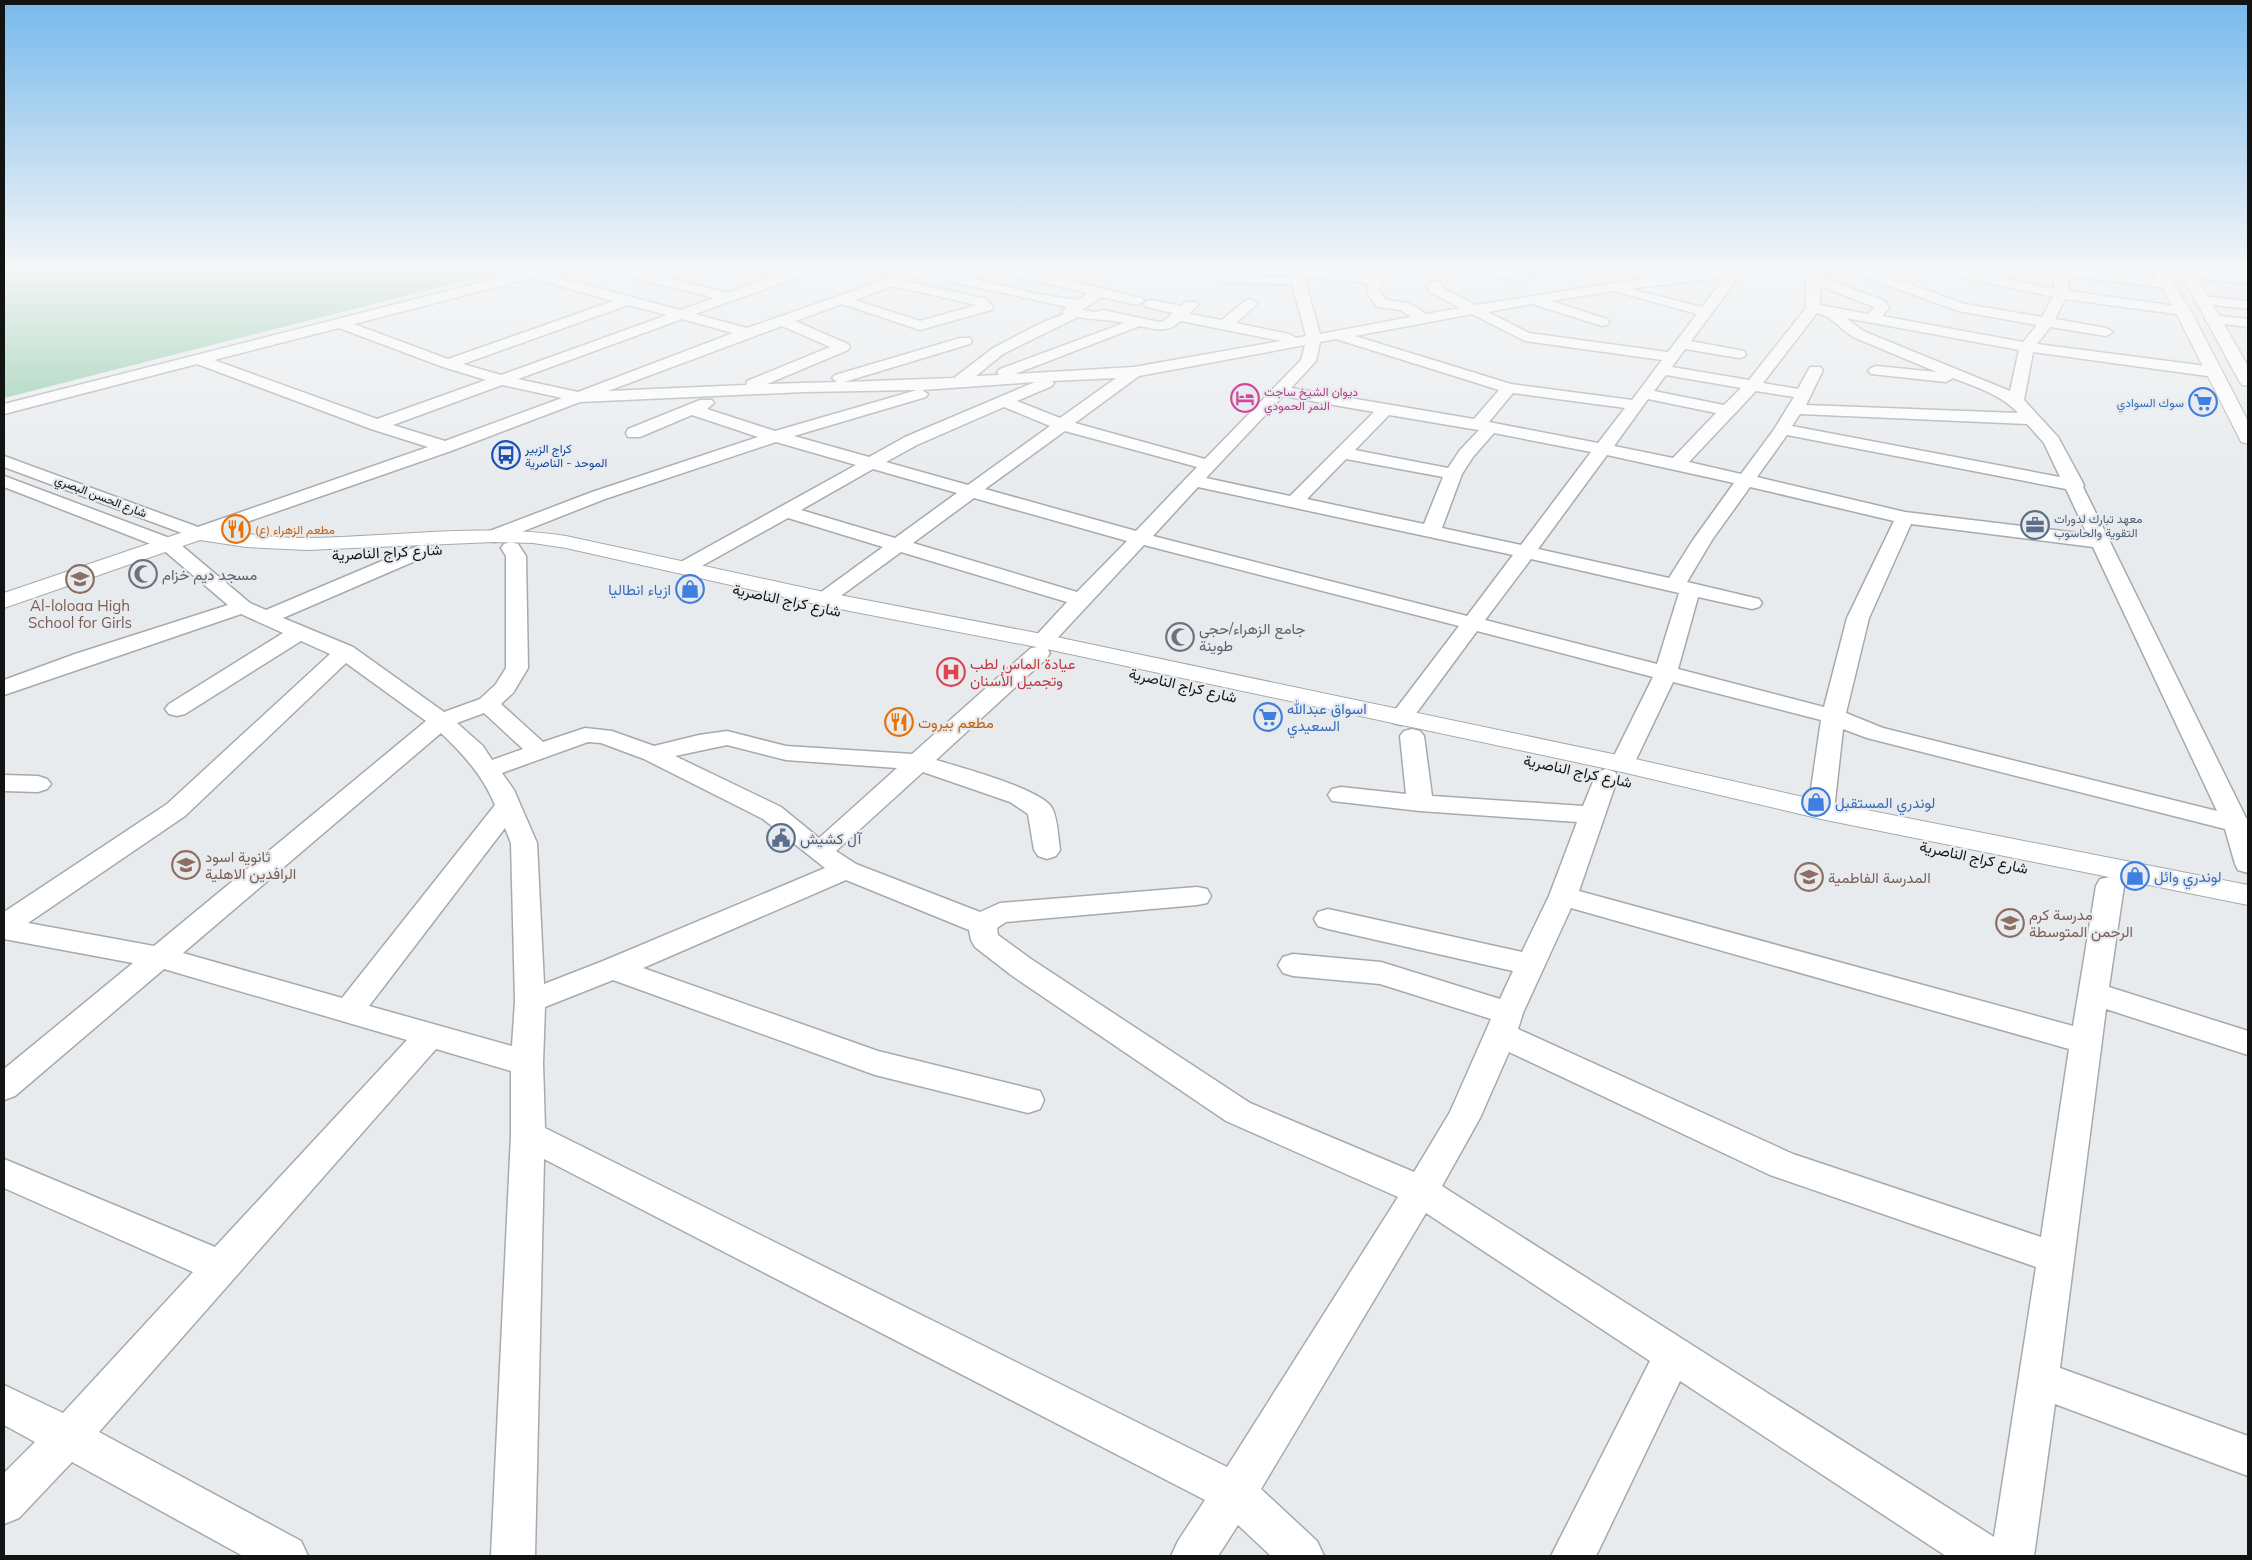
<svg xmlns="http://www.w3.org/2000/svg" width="2252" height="1560" font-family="Mulish,Vazirmatn,sans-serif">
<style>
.green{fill:#8ec9a9}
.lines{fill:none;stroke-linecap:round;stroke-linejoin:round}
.minor-casing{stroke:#a7a9ac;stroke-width:3}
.major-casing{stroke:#a7a9ac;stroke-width:2}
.minor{fill:#fff;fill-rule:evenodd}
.major{fill:#fff;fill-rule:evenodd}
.labels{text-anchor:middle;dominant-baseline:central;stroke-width:4.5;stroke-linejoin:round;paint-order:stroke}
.far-hotel-label{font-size:12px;fill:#b23c85;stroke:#e8ebee;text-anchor:start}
.far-shop-label{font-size:12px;fill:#366cbe;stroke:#e8ebee;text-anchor:end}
.far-transit-label{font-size:12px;fill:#164399;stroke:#e8ebee;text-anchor:start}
.far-street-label{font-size:12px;fill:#121313;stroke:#e8ebee}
.far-service-label{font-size:12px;fill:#4e5e75;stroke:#e8ebee;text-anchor:start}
.far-food-label{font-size:12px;fill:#c56008;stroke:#e8ebee;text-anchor:start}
.street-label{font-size:15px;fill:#121313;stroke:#e8ebee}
.worship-label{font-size:15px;fill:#5b616d;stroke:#e8ebee;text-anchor:start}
.shop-label{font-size:15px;fill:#366cbe;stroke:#e8ebee;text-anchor:start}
.education-label{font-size:15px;fill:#785e54;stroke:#e8ebee;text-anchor:start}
.health-label{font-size:15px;fill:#be3a42;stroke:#e8ebee;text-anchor:start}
.food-label{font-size:15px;fill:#c56008;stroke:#e8ebee;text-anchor:start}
.service-label{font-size:15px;fill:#4e5e75;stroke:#e8ebee;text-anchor:start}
</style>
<rect width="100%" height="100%" fill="#e8ebee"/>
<polygon class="green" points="4,270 507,270 4,398"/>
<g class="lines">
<defs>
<g id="minor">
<path d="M 530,270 L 553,270 L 552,273 L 546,274 L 680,310 L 714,298 L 617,273 L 616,270 L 637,270 L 727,293 L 793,270 L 811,270 L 810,273 L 695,314 L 747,328 L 913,270 L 931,270 L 930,273 L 906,281 L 986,299 L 993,307 L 991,310 L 920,330 L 842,304 L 795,321 L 848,344 L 850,347 L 848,350 L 767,384 L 837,382 L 832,378 L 835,375 L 960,338 L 970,338 L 972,341 L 970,344 L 844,382 L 954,378 L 993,348 L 1041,323 L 1064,314 L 1062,312 L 1067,307 L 953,282 L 951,279 L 953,276 L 958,275 L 1034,293 L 1077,300 L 1088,293 L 1002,273 L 1001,270 L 1023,270 L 1142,298 L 1144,301 L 1137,305 L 1101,297 L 1082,310 L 1096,312 L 1102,310 L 1159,322 L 1164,321 L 1173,313 L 1146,307 L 1144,304 L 1146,301 L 1151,300 L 1181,306 L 1186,302 L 1196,302 L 1198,305 L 1189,314 L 1222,320 L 1246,300 L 1251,299 L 1258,303 L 1236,323 L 1289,334 L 1296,338 L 1306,336 L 1292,284 L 1225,283 L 1220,282 L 1218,279 L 1220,276 L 1291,278 L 1290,276 L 1264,273 L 1263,270 L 1310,270 L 1376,276 L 1383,280 L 1379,290 L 1386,300 L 1409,303 L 1426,314 L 1460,308 L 1430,292 L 1427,285 L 1434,281 L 1439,282 L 1445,289 L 1476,305 L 1659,276 L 1717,270 L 1758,270 L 1757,273 L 1740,275 L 1691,341 L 1744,351 L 1746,354 L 1744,357 L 1739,358 L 1685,349 L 1672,367 L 1749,380 L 1806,308 L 1806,279 L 1800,270 L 1813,270 L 1818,276 L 1885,301 L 1889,308 L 1882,316 L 2023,342 L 2037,325 L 1958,311 L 1854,273 L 1853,270 L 1870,270 L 1965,304 L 2042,317 L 2053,297 L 1945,273 L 1944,270 L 1964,270 L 2054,289 L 2054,274 L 2048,270 L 2085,270 L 2173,281 L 2175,284 L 2173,287 L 2168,288 L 2068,276 L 2068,291 L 2183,307 L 2190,311 L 2183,315 L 2065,299 L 2055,319 L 2106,328 L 2113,332 L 2106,336 L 2050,327 L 2037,344 L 2214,367 L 2219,369 L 2222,372 L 2219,375 L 2214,377 L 2033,352 L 2024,400 L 2058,437 L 2084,485 L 2083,487 L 2246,818 L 2248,819 L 2248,873 L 2238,870 L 2235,864 L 2225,829 L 1867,738 L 1843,729 L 1834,810 L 1830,816 L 1821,818 L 1812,816 L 1808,810 L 1821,720 L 1673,682 L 1634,764 L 1631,769 L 1622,771 L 1613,769 L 1610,764 L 1653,677 L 1477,631 L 1409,723 L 1401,725 L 1393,723 L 1389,718 L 1459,626 L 1144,545 L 1050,646 L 1043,647 L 1047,648 L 1050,653 L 1047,658 L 936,760 C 959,767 1042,789 1052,808 C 1058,820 1058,837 1060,850 L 1056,856 L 1047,859 L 1038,856 L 1034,850 L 1028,814 L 1010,802 L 923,772 L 836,851 L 856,864 L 980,912 L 1000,903 L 1197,887 L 1207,889 L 1211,896 L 1207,903 L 1197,905 L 1006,922 L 997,928 L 998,935 L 1031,959 L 1250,1103 L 1414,1172 L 1450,1112 L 1491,1019 L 1380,984 L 1293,976 L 1283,973 L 1278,965 L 1283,957 L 1293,954 L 1381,962 L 1500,999 L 1513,971 L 1328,929 L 1318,926 L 1314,919 L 1318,912 L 1328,909 L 1522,952 L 1549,896 L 1577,822 L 1420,811 L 1332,801 L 1328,795 L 1332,789 L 1341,787 L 1406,794 L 1400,736 L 1404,731 L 1412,729 L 1420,731 L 1424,736 L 1432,796 L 1583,806 L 1597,772 L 1606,769 L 1615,772 L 1618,777 L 1579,891 L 2073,1026 L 2096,886 L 2100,879 L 2110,877 L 2120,879 L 2124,886 L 2109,987 L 2248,1031 L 2248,1055 L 2106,1009 L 2060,1368 L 2248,1436 L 2248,1476 L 2055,1404 L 2034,1556 L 1946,1556 L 1680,1381 L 1596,1556 L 1551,1556 L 1650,1361 L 1426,1213 L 1261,1489 L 1317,1541 L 1324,1556 L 1271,1556 L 1238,1525 L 1218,1556 L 1171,1556 L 1178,1541 L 1205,1500 L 544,1159 L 535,1556 L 491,1556 L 511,1135 L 511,1071 L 436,1049 L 99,1432 L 301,1541 L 308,1556 L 243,1556 L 72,1462 L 19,1518 L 4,1524 L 4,1473 L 35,1442 L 4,1425 L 4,1385 L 63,1413 L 193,1272 L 4,1188 L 4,1159 L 215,1247 L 407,1040 L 164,969 L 15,1096 L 4,1100 L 4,1069 L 133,963 L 4,939 L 4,912 L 167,804 L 330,654 L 301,641 L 185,714 L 177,716 L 169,714 L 165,709 L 169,704 L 283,633 L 241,614 L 4,695 L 4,680 L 75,654 L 228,605 L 161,548 L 4,487 L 4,476 L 175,540 L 250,603 L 266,610 L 415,547 L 422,545 L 429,547 L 432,551 L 429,555 L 283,618 L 353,647 L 444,712 L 480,699 L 496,684 L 506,668 L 506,556 L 501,548 L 504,544 L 511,542 L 518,544 L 526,556 L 528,668 L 513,693 L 501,704 L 543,742 L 585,728 L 612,731 L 654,746 L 699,735 L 727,731 L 786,746 L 912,754 L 1031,648 L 1038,647 L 1034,646 L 1031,641 L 1067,602 L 901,552 L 831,603 L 824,605 L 817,603 L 814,599 L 817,595 L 883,547 L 788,518 L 691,572 L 684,574 L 677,572 L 674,568 L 677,564 L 856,465 L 776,442 L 605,499 L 501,540 L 494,542 L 487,540 L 484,536 L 487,532 L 592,492 L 758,437 L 692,415 L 640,437 L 628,437 L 626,433 L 628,429 L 700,400 L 712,400 L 714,403 L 707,409 L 775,431 L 917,390 L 805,392 L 580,402 L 451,451 L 198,539 L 4,467 L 4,456 L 198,527 L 428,447 L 371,429 L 197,364 L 4,414 L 4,404 ZM 1304,277 L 1368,283 L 1367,293 L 1377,307 L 1400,310 L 1411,317 L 1320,334 ZM 1725,277 L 1702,307 L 1630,289 ZM 531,278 L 613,301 L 448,359 L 354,324 ZM 893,286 L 976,305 L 977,305 L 920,321 L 855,300 ZM 1820,286 L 1874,307 L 1875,307 L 1868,314 L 1820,305 ZM 1614,291 L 1697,314 L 1668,352 L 1529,333 L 1488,312 L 1532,304 L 1602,326 L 1607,325 L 1609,322 L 1607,319 L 1551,301 ZM 628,305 L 667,315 L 501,375 L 463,364 ZM 1817,313 C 1832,316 1840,329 1853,337 L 1937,372 L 1876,366 L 1871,368 L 1868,371 L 1871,374 L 1946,382 L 1953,378 C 1976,387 2002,395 2018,413 L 1806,405 L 1823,370 L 1820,367 L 1810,367 L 1798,389 L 1763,383 ZM 1472,314 L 1525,341 L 1662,360 L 1632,400 L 1511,384 L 1355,336 ZM 1078,317 C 1094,320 1108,319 1124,323 L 1000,369 L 997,372 L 999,375 L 976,376 L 1003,354 ZM 1846,318 L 2019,350 L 2010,391 L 1863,331 ZM 682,319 L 733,333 L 578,392 L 518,379 ZM 1181,321 L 1281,341 L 1134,367 L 1015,374 L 1140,326 C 1157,330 1168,333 1181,321 ZM 782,326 L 830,347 L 747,381 L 746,385 L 608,391 ZM 339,328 L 443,367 L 486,380 L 377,419 L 214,360 ZM 1336,339 L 1499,390 L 1474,419 L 1291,388 L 1316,361 L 1320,342 ZM 1305,345 L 1301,360 L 1205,459 L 1075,423 L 1139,376 ZM 1666,375 L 1741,388 L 1724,405 L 1654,391 ZM 1116,378 L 1060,418 L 1017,401 L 1052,386 L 1054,383 L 1052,381 ZM 1035,382 L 905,437 L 869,457 L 794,436 L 926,397 L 928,394 L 922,390 ZM 502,385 L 562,398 L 445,441 L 393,425 ZM 1756,391 L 1794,397 L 1773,431 L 1741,474 L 1689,462 ZM 1513,393 L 1625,408 L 1598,443 L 1489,422 ZM 1283,396 L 1374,412 L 1290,496 L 1206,478 ZM 1648,399 L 1716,413 L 1673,458 L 1614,446 ZM 1004,407 L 1050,426 L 968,485 L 886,462 L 917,445 ZM 1800,414 L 2027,424 L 2044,443 L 2060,477 L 1792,426 ZM 1389,415 L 1478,430 L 1479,430 L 1460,450 L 1448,468 L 1355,450 ZM 1065,431 L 1197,467 L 1136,531 L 985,489 ZM 1494,433 L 1591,452 L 1521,545 L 1442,528 L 1462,474 L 1473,457 ZM 1787,435 L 2066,489 L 2087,534 L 1905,512 L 1757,477 ZM 1607,455 L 1734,483 L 1693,540 L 1669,578 L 1538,549 ZM 1346,459 L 1443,477 L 1424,524 L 1307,499 ZM 873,469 L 957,493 L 895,538 L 801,510 ZM 1198,487 L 1513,555 L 1467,616 L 1153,536 ZM 1750,487 L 1894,521 L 1847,618 L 1824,707 L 1678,669 L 1698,597 L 1752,609 L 1759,607 L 1762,603 L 1759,599 L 1687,582 L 1712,540 ZM 974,498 L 1127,541 L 1077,592 L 913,543 ZM 1911,524 L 2093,547 L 2217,811 L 1883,728 L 1846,713 L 1869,618 ZM 1531,559 L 1679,593 L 1657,664 L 1485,620 ZM 346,663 L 426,721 L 154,946 L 28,923 L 185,816 ZM 484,713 L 523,749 L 492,760 L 483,746 L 457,723 ZM 441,733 C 464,755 483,776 495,805 L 342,998 L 183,953 ZM 588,742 L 601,743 L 644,759 L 763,819 L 825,868 L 603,961 L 544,984 L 537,843 L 514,790 L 502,773 ZM 727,745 L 786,760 L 897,768 L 819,838 L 781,807 L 675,756 ZM 505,828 L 511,843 L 515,1001 L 512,1046 L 369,1006 ZM 846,880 L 969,930 L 971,940 L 975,947 L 1011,975 L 1226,1121 L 1398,1197 L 1227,1467 L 545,1128 L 543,1063 L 545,1007 L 613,980 L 875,1075 L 1028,1113 L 1040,1109 L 1044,1100 L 1040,1091 L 878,1051 L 643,968 ZM 1571,908 L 2069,1049 L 2041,1237 L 1793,1154 L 1518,1029 L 1523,1013 ZM 1509,1052 L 1770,1175 L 2036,1267 L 1994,1537 L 1442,1186 L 1480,1118 Z"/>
<polygon points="1481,270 1506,270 1527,274 1529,277 1522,281 1482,273"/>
<path d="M 1521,270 L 1569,270 L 1568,273 C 1557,275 1528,279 1521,270 Z"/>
<polygon points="2185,270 2248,276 2248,284 2188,277 2181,273"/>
<polygon points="2202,296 2248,301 2248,309 2197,303 2195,300"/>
<polygon points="2212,315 2248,319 2248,327 2207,322 2205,319"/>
<polygon points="4,775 38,776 47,779 51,784 47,789 38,792 4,791"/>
</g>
<g id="major">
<polygon points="2152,270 2166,270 2191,311 2248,421 2248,444 2241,442 2239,438 2175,311"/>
<polygon points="2179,270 2193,270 2248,366 2248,386 2242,385 2239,381"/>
<path d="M 198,527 C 234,533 271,538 308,538 C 394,537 480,523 566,536 L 824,592 L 1042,634 L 1622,756 L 1821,801 L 2248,885 L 2248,905 L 1821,819 L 1622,772 L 1042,648 L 824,606 L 566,548 L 533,543 L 494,542 L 307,550 L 246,547 L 200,540 L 4,608 L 4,593 Z"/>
</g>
</defs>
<use href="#minor" class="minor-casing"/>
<use href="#major" class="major-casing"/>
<use href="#minor" class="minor"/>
<use href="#major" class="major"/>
</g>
<linearGradient id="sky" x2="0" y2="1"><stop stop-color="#77b9ec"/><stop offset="0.55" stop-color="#f5f6f7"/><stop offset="1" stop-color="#f5f6f7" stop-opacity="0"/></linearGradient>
<rect width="2252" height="488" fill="url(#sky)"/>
<defs>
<symbol id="hotel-ring" viewBox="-11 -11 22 22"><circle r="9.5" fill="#e8ebee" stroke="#d1479c" stroke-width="1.5"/><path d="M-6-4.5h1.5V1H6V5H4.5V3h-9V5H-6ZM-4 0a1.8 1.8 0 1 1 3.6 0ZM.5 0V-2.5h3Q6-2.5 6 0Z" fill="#d1479c"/></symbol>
<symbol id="supermarket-ring" viewBox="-11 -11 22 22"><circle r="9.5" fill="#e8ebee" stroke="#3f7fe0" stroke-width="1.5"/><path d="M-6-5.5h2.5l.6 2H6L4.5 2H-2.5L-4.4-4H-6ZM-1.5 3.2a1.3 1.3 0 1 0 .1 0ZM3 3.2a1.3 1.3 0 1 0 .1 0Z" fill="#3f7fe0"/></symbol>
<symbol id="bus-ring" viewBox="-11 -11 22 22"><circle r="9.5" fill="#e8ebee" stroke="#1a4fb4" stroke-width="1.5"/><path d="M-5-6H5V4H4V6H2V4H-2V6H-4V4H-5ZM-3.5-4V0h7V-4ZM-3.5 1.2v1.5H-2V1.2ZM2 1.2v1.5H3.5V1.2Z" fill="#1a4fb4"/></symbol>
<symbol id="office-ring" viewBox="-11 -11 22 22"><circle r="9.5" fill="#e8ebee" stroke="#5c6f8a" stroke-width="1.5"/><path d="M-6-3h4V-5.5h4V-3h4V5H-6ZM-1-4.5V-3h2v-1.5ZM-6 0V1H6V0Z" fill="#5c6f8a"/></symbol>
<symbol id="restaurant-ring" viewBox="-11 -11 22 22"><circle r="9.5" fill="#e8ebee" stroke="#e8710a" stroke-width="1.5"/><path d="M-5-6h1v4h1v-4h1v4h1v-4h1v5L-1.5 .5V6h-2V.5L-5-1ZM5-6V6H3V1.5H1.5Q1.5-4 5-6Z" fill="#e8710a"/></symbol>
<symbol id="mosque-ring" viewBox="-11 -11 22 22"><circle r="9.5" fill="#e8ebee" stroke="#6b7280" stroke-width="1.5"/><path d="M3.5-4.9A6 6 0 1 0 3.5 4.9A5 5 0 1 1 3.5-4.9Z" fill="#6b7280"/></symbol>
<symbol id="school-ring" viewBox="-11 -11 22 22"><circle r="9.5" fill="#e8ebee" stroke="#8d6e63" stroke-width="1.5"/><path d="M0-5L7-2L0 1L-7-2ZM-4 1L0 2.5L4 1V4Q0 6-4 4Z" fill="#8d6e63"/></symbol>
<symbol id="shop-ring" viewBox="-11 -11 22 22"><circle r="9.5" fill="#e8ebee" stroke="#3f7fe0" stroke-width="1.5"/><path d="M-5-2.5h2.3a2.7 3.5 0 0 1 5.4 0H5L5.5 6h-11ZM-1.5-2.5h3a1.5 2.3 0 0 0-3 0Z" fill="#3f7fe0"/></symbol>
<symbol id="hospital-ring" viewBox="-11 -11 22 22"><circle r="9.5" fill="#e8ebee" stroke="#e0444e" stroke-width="1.5"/><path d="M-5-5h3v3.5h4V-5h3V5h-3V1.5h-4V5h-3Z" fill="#e0444e"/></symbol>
<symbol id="civic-ring" viewBox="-11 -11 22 22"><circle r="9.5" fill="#e8ebee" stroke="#5c6f8a" stroke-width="1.5"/><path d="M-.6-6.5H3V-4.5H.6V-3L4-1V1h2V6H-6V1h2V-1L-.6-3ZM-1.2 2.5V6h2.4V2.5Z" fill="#5c6f8a"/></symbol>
</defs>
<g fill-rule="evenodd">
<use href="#hotel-ring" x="1229" y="382" width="32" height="32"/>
<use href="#supermarket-ring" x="2187" y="386" width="32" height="32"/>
<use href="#bus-ring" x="490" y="439" width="32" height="32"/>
<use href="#office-ring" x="2019" y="509" width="32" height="32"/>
<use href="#restaurant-ring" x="220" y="513" width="32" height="32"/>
<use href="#mosque-ring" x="127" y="558" width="32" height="32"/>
<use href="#school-ring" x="64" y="563" width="32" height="32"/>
<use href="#shop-ring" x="674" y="573" width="32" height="32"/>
<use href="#mosque-ring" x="1164" y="621" width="32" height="32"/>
<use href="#hospital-ring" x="935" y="656" width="32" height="32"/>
<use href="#supermarket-ring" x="1252" y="701" width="32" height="32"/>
<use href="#restaurant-ring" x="883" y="706" width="32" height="32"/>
<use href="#shop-ring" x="1800" y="786" width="32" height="32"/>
<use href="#civic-ring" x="765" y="822" width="32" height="32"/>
<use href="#school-ring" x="170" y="849" width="32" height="32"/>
<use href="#shop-ring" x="2119" y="860" width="32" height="32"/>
<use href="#school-ring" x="1793" y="861" width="32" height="32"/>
<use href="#school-ring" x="1994" y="907" width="32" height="32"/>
</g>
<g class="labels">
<g class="far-hotel-label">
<text x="1264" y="391">ديوان الشيخ ساجت<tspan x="1264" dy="14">النمر الحمودي</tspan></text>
</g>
<g class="far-shop-label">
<text x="2184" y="402">سوك السوادي</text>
</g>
<g class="far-transit-label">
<text x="525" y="448">كراج الزبير<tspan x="525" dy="14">الموحد - الناصرية</tspan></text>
</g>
<g class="far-street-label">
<text transform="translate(101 496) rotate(21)">شارع الحسن البصري</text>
</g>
<g class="far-service-label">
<text x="2054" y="518">معهد تبارك لدورات<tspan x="2054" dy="14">التقوية والحاسوب</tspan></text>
</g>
<g class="far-food-label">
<text x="255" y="529">مطعم الزهراء (ع)</text>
</g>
<g class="street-label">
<text transform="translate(387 552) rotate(-3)">شارع كراج الناصرية</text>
<text transform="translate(787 600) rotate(12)">شارع كراج الناصرية</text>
<text transform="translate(1183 685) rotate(13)">شارع كراج الناصرية</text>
<text transform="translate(1578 771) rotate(12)">شارع كراج الناصرية</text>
<text transform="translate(1974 857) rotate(12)">شارع كراج الناصرية</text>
</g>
<g class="worship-label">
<text x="162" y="574">مسجد ديم خزام</text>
<text x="1199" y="628">جامع الزهراء/حجي<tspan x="1199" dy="17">طوينة</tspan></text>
</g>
<g class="shop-label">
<text x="671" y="589" text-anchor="end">ازياء انطاليا</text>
<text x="1287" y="708">اسواق عبدالله<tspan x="1287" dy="17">السعيدي</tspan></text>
<text x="1835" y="802">لوندري المستقبل</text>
<text x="2154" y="876">لوندري وائل</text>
</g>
<g class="education-label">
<text x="80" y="605" text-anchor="middle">Al-loloaa High<tspan x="80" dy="17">School for Girls</tspan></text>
<text x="205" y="856">ثانوية اسود<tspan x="205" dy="17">الرافدين الاهلية</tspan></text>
<text x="1828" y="877">المدرسة الفاطمية</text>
<text x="2029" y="914">مدرسة كرم<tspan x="2029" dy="17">الرحمن المتوسطة</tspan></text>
</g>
<g class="health-label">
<text x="970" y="663">عيادة الماس لطب<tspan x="970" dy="17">وتجميل الأسنان</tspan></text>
</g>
<g class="food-label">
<text x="918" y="722">مطعم بيروت</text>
</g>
<g class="service-label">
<text x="800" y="838">آل كشيش</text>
</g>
</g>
<rect width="2252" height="1560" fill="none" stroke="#121313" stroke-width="10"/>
</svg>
